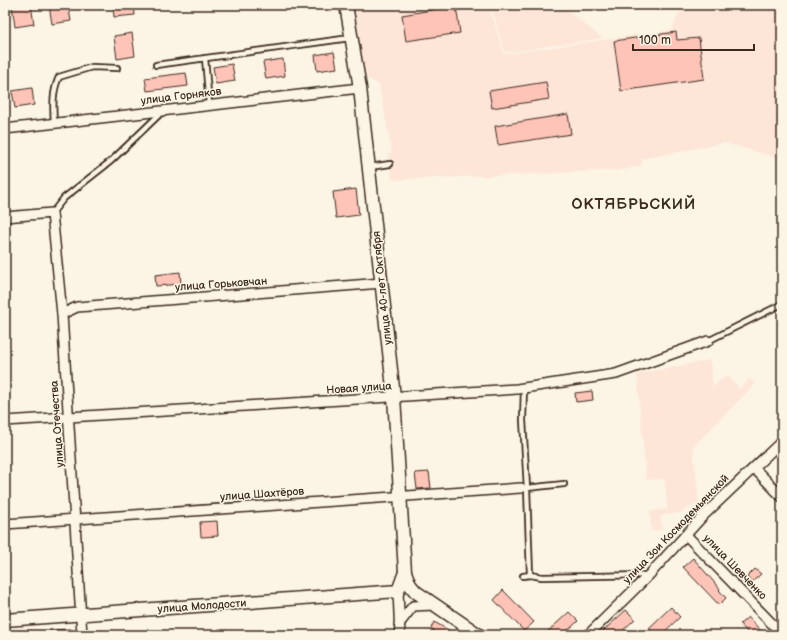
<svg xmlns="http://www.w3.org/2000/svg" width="787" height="640" font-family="'Balsamiq Sans',sans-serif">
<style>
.built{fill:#fde6d8}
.building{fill:#ffc4b8;stroke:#3b2a1e}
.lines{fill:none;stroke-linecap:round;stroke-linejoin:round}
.service-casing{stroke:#3b2a1e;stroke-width:8}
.minor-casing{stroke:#3b2a1e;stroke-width:12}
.tertiary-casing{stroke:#3b2a1e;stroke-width:15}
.service{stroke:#fcf5e5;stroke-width:4.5}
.minor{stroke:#fcf5e5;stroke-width:9}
.tertiary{stroke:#fcf5e5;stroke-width:12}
.labels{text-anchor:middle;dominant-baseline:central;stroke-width:3;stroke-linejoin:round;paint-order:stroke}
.street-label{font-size:11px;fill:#3b2a1e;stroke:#fcf5e5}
.district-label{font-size:15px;font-weight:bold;letter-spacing:1px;fill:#3b2a1e;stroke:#fcf5e5}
</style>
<rect width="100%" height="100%" fill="#fcf5e5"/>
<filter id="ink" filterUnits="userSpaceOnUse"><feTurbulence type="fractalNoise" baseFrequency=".025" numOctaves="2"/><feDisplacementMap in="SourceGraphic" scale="8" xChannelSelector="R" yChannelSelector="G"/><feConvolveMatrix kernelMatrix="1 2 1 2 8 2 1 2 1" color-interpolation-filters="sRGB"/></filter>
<g filter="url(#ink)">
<g class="built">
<polygon points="353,5 489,5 504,54 672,30 679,12 706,5 782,5 782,157 778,158 724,143 642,159 642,165 624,170 392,180 388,154 392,152 379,85 365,77"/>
<polygon points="491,5 561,5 602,38 505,53"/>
<polygon points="710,360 713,387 727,375 740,389 750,378 755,384 693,447 699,502 680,513 661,516 662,530 651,531 650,511 667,509 665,479 646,480 637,374"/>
</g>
<g class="building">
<polygon points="12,5 31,5 34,24 15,27"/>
<polygon points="49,5 68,5 71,21 52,24"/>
<polygon points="113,5 134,5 135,15 114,17"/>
<polygon points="456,6 460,33 406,41 402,15"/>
<polygon points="676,32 677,40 699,38 704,79 621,91 614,41"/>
<polygon points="132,33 135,56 117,59 114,36"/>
<polygon points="334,52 337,68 317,71 315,55"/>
<polygon points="283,59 285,76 266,79 263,62"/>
<polygon points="232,64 235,81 216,84 213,67"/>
<polygon points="186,73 188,86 147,91 145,78"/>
<polygon points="546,82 549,99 492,108 489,91"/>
<polygon points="32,88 34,105 15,108 12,91"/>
<polygon points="568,114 571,134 498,145 495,126"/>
<polygon points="356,189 359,215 336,218 333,192"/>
<polygon points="180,272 181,284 156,286 155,275"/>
<polygon points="592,391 593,400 576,402 575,393"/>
<polygon points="429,472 431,488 417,489 415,473"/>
<polygon points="217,521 218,536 201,537 200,522"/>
<polygon points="693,558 720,589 719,590 726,598 719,605 683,567"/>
<polygon points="755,569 761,574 752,582 747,577"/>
<polygon points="503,590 534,622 524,631 494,600"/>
<polygon points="671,607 680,617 661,635 655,635 649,628"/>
<polygon points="626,610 635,619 618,635 607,635 603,631"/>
<polygon points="569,612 578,621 563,635 544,635"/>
<polygon points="748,617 765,635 750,635 740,624"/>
<polygon points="434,622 458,635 431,635 434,630 431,628"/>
<polygon points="70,629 70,635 51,635 50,630"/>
</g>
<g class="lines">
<defs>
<g id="service">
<polyline points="205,58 209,105"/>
<polyline points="156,65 350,38"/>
<path d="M 54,123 C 53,107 52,92 59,77 L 92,67 L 117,68"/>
<polyline points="370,167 390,164"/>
<polyline points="52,213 64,198 111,161 162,112"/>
<polyline points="708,341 782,304"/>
<polyline points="524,388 523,420 527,488 524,488"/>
<polyline points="530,575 542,577 648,575"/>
<polyline points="523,576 530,575 527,488 564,484"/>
</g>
<g id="minor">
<polyline points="5,129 360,88"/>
<polyline points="5,217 52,213 62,314 82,635"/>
<polyline points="62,314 77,307 382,283"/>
<polyline points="5,421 517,389 616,374 708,341"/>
<polyline points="754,468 782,497"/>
<polyline points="5,524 521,488"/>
<polyline points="686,535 782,634"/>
<polyline points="398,591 400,635"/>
<polyline points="399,624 413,606 434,605"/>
<polyline points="588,635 649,575 703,516 782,441"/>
</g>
<g id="tertiary">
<polyline points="346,5 360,88 394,397 405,572 410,585 416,592 479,635"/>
<polyline points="5,620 398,591 405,572"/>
</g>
</defs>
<use href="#service" class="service-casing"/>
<use href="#minor" class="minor-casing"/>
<use href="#tertiary" class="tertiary-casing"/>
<use href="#service" class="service"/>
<use href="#minor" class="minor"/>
<use href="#tertiary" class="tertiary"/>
</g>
</g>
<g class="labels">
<g class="street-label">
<text transform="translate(181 96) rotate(-7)">улица Горняков</text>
<text transform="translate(221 284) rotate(-4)">улица Горьковчан</text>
<text transform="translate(382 288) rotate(-96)">улица 40-лет Октября</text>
<text transform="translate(359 388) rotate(-4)">Новая улица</text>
<text transform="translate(57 424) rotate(-94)">улица Отечества</text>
<text transform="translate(262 494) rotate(-4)">улица Шахтёров</text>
<text transform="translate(676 529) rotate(-46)">улица Зои Космодемьянской</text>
<text transform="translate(735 567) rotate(46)">улица Шевченко</text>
<text transform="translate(202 606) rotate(-4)">улица Молодости</text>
</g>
<g class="district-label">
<text x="634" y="204">ОКТЯБРЬСКИЙ</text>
</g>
</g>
<rect width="787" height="640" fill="none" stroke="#fcf5e5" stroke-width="20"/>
<rect x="10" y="10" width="767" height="620" fill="none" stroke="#3b2a1e" stroke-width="1.5" filter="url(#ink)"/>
<path d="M633 44v6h121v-6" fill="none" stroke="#3b2a1e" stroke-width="2"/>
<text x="639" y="44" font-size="12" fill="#3b2a1e" stroke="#fcf5e5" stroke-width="3" paint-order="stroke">100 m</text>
</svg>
